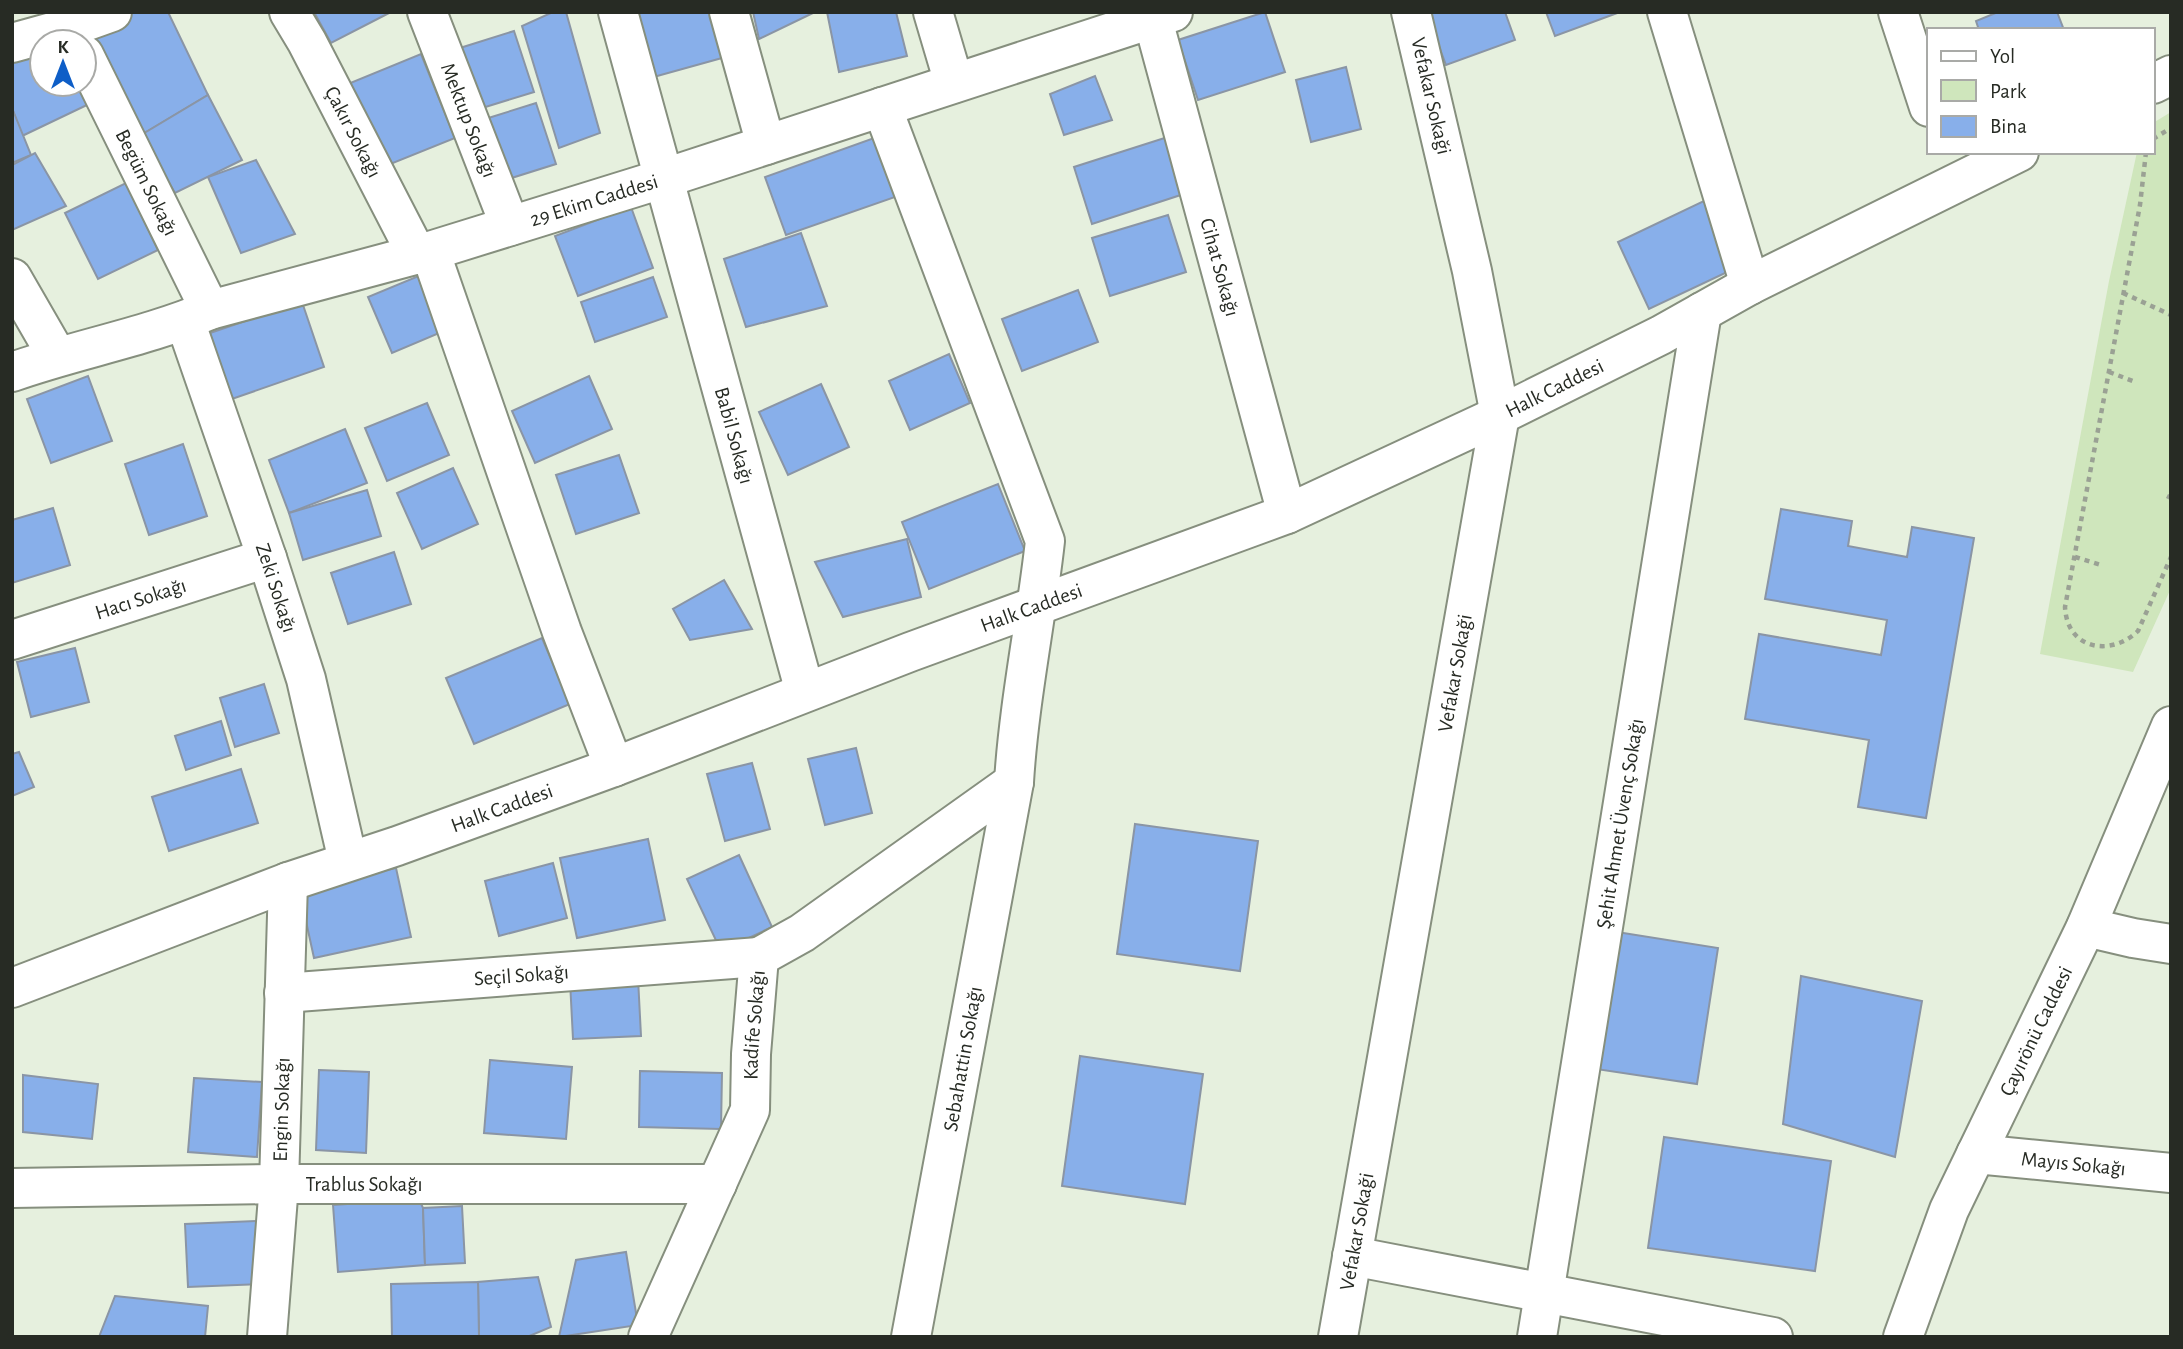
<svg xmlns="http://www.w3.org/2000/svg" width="2183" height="1349" font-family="'Alegreya Sans',sans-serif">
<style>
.green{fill:#cfe6bc}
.building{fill:#88afea;stroke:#8a95a5;stroke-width:2}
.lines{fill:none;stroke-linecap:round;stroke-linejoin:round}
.minor-casing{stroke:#868f7e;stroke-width:42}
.tertiary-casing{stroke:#868f7e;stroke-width:42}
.path{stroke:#9aa194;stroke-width:4.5;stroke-dasharray:5 5;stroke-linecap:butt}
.minor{stroke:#fff;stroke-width:38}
.tertiary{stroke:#fff;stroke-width:38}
.labels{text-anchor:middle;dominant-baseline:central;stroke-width:5;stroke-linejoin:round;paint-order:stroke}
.street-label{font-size:21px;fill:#272b24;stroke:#fff}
</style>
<rect width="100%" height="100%" fill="#e6f0de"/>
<polygon class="green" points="2171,112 2171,588 2133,672 2040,654 2109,281 2137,152 2153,152 2153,123"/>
<g class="building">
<polygon points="131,12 168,12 208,95 141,135 91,37"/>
<polygon points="314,12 391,12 331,43"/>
<polygon points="553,12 566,12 600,133 559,148 522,26"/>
<polygon points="632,12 710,12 722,58 650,78"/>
<polygon points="753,12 815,12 759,39"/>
<polygon points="827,12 896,12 907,56 839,72"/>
<polygon points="1265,12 1285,72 1198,100 1178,40"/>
<polygon points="1432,12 1505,12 1515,40 1446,65 1427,14"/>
<polygon points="1546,12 1620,12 1555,36"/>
<polygon points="1998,12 2057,12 2064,30 1979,30 1976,21"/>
<polygon points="514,31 534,92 479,109 460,48"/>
<polygon points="42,53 42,84 77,84 87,105 22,136 12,108 12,63"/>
<polygon points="421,54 455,138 378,169 343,86"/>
<polygon points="1346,67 1361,129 1311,142 1296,80"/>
<polygon points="1095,76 1112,120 1064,135 1050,94"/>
<polygon points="208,95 242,160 175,193 141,135"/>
<polygon points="536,103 556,164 502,181 482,120"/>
<polygon points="12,108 31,155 12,163"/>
<polygon points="1177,134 1196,190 1092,224 1074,167"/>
<polygon points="877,137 898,196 786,235 765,177"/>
<polygon points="35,153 66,206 12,230 12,165"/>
<polygon points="256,160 295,234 241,253 208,177"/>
<polygon points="126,183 158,250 98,279 65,213"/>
<polygon points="1708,199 1740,266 1649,309 1618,242"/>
<polygon points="631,207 653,268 578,296 555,236"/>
<polygon points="1168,215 1186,272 1110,296 1092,238"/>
<polygon points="801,233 827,306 746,327 724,259"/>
<polygon points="421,275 444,331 392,353 368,297"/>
<polygon points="653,277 667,317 595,342 581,302"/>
<polygon points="1078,290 1098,342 1022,371 1002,319"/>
<polygon points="302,302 324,367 229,400 207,334"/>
<polygon points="949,354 970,403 910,430 889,381"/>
<polygon points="88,376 112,441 51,463 27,399"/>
<polygon points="589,376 612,429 535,463 512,411"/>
<polygon points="821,384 849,447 788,475 759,412"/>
<polygon points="427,403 449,455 387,481 365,428"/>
<polygon points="345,429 367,483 289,513 269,460"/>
<polygon points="183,444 207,516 149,535 125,464"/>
<polygon points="619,455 639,513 576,534 556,475"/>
<polygon points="453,468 478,524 422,549 397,493"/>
<polygon points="998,484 1025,551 929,589 902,522"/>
<polygon points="367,490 381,536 303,560 289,513"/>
<polygon points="53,508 70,565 12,583 12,520"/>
<polygon points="1781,509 1852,521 1848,546 1907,557 1912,527 1974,538 1926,818 1858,807 1869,740 1745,719 1759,634 1881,655 1887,620 1765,599"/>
<polygon points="907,539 921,597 843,617 815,562"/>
<polygon points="394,552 411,604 348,624 331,573"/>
<polygon points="724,580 752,629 690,640 673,609"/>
<polygon points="542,638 570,704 474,744 446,678"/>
<polygon points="75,648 89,702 31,717 17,662"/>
<polygon points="264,684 279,733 235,747 220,698"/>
<polygon points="221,721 231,755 186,770 175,736"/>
<polygon points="856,748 872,813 825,825 808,759"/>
<polygon points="19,752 34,787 12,796 12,754"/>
<polygon points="752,763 770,829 725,841 707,774"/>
<polygon points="241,769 258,823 169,851 152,797"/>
<polygon points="1135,824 1258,841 1240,971 1117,954"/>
<polygon points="648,839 665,920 577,938 560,858"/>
<polygon points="739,855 772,927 721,951 687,879"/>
<polygon points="553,863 567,918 499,936 485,881"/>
<polygon points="396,868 411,937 314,958 299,889"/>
<polygon points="1617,932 1718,948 1697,1084 1596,1069"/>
<polygon points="1801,976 1922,1001 1895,1157 1783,1124"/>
<polygon points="638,978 641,1036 573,1039 570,981"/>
<polygon points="1080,1056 1203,1074 1185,1204 1062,1186"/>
<polygon points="490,1060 572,1067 566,1139 484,1133"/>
<polygon points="319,1070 369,1072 366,1153 316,1150"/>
<polygon points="640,1071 722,1073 721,1129 639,1127"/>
<polygon points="23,1075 98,1084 92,1139 23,1132"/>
<polygon points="194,1078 262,1082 257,1157 188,1152"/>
<polygon points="1664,1137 1831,1161 1815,1271 1648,1248"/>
<polygon points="419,1199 423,1208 425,1265 338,1272 333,1205"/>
<polygon points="462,1206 465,1263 425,1265 423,1208"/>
<polygon points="258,1221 261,1284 188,1287 185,1224"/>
<polygon points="626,1252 638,1325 559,1337 576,1260"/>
<polygon points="538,1277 551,1327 527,1337 479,1337 478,1282"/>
<polygon points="478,1282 479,1337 392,1337 391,1284"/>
<polygon points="115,1296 208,1306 205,1337 99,1337"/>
</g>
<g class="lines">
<defs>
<g id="minor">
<path id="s1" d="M 289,12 L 307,42 L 417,255"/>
<path id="s2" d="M 427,12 L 510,226"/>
<path id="s3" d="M 618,12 L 805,692"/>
<polyline points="729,12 766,145"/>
<polyline points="933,12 954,83"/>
<polyline points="1667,12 1750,285"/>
<polyline points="1898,12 1929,107"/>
<path id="s4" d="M 1153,20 L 1287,514"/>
<polyline points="12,43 70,27 112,12"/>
<path id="s5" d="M 84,55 L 210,310"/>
<polyline points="2153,84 2171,75"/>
<path d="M 882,107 L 1045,541 C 1036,622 1019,701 1014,782 L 911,1337"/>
<polyline points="430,251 562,632 614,767"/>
<polyline points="12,278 57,356"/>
<path id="s6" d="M 185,321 L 267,558 L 306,679 L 348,861"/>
<path id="s7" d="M 12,640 L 267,558"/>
<polyline points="2086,927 2133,938 2171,944"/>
<path id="s8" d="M 12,988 L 288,882 L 397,846 L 614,767 L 910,652 L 1287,514 L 1500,415 L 1661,335 L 1750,285 L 2019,152"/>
<path id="s9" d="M 284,993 L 759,957"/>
<path id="s10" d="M 1976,1154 L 2171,1173"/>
<path id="s11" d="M 12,1188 L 279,1184 L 717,1184"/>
<polyline points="1352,1256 1773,1337"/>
<path id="s12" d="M 267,1337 L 279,1184 L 288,882"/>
<path id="s13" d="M 648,1337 L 750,1110 L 751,1054 L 759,957 L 802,933 L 1014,782"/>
<path id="s14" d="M 1338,1337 L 1500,415 L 1472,271 L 1411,12"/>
<path id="s15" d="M 1537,1337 L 1702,312"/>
</g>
<g id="tertiary">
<path id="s16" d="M 12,372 C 77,349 146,337 210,310 L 430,251 L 665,178 L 1173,12"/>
<path id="s17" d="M 1903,1337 L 1949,1210 L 2086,927 L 2171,726"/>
</g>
</defs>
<use href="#minor" class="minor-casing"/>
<use href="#tertiary" class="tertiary-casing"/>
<g class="path">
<polyline points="2153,139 2171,128"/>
<path d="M 2146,152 L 2140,205 L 2065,607 C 2067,650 2111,657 2138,631 L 2171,557"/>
<polyline points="2123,293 2171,315"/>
<polyline points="2109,372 2133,381"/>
<polyline points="2167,496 2171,498"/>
<polyline points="2075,557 2101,565"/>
</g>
<use href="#minor" class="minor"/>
<use href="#tertiary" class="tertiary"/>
</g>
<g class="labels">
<g class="street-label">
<text transform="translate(1431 96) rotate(77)">Vefakar Sokaği</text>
<text stroke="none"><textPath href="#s2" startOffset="116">Mektup Sokağı</textPath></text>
<text stroke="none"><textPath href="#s1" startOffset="136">Çakır Sokağı</textPath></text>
<text stroke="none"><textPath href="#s5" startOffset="142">Begüm Sokağı</textPath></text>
<text stroke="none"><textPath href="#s16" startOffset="607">29 Ekim Caddesi</textPath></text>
<text stroke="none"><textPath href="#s4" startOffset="256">Cihat Sokağı</textPath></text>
<text stroke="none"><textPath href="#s8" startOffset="1656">Halk Caddesi</textPath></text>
<text stroke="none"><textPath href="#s3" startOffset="439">Babil Sokağı</textPath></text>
<text stroke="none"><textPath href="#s6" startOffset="282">Zeki Sokağı</textPath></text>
<text stroke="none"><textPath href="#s7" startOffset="135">Hacı Sokağı</textPath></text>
<text stroke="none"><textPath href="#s8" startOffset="1088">Halk Caddesi</textPath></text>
<text stroke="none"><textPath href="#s14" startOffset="674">Vefakar Sokaği</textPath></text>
<text stroke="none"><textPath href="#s8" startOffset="522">Halk Caddesi</textPath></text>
<text stroke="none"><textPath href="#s15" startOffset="520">Şehit Ahmet Üvenç Sokağı</textPath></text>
<text stroke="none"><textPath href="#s9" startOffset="238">Seçil Sokağı</textPath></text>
<text stroke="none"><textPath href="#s13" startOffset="334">Kadife Sokağı</textPath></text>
<text stroke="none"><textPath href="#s17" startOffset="334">Çayırönü Caddesi</textPath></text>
<text transform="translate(963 1059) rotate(-80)">Sebahattin Sokağı</text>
<text stroke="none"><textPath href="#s12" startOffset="228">Engin Sokağı</textPath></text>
<text stroke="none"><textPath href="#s10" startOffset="98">Mayıs Sokağı</textPath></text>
<text stroke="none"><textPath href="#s11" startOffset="352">Trablus Sokağı</textPath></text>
<text stroke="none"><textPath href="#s14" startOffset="107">Vefakar Sokaği</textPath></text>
</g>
</g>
<rect width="2183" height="1349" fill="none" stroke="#272b24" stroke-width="28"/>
<rect x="1927" y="28" width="228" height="126" fill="#ffffff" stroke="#a9aaa7" stroke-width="2"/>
<rect x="1941" y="51" width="35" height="10" fill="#ffffff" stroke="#a9aaa7" stroke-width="2"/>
<text x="1990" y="63" font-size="21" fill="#272b24">Yol</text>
<rect x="1941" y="80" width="35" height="21" fill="#cfe6bc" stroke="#a9aaa7" stroke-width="2"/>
<text x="1990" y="98" font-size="21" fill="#272b24">Park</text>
<rect x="1941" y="116" width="35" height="21" fill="#88afea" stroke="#a9aaa7" stroke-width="2"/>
<text x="1990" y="133" font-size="21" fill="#272b24">Bina</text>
<g transform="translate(63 63)"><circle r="33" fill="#ffffff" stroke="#a9aaa7" stroke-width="2"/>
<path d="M0-5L12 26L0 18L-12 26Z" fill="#0e5ec7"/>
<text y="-10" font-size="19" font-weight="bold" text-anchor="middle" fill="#272b24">K</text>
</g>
</svg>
